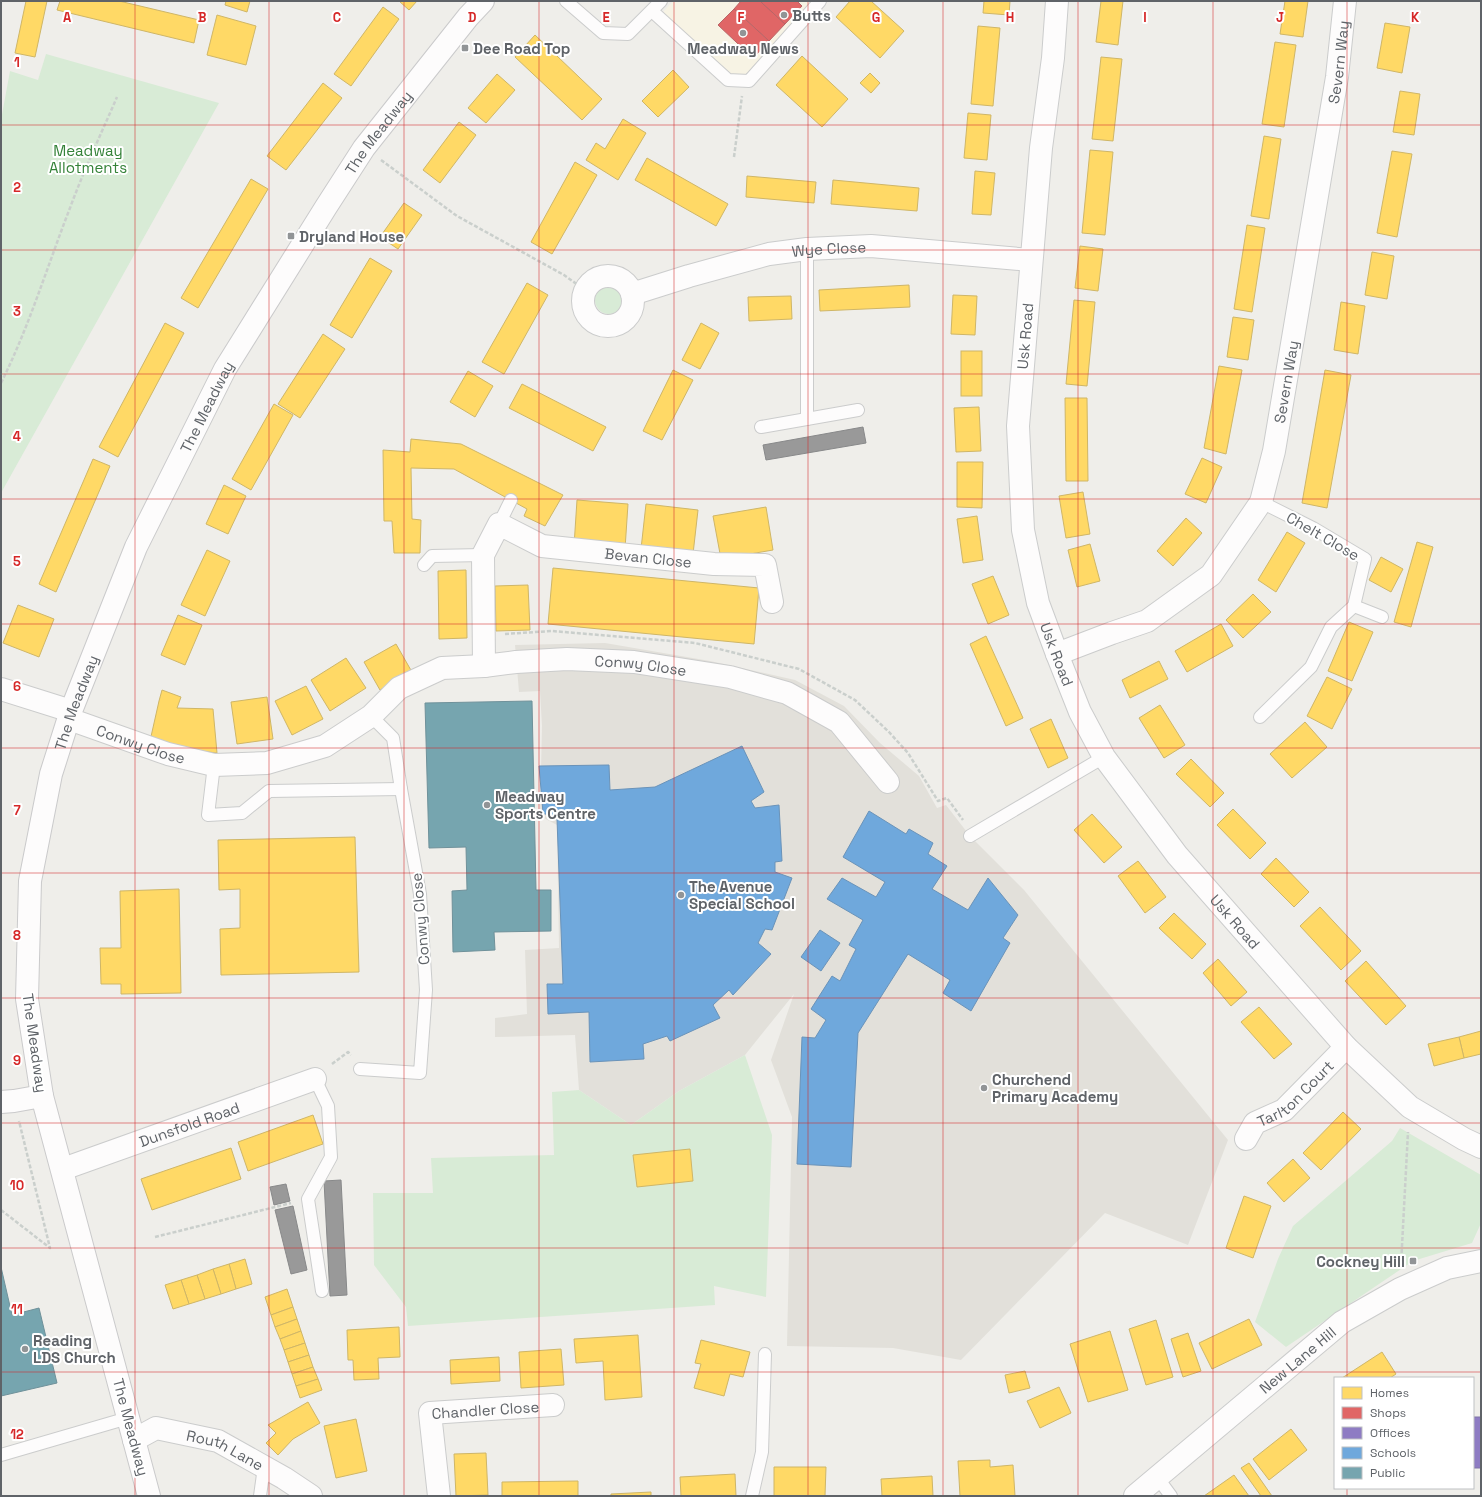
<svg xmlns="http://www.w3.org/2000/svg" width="1482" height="1497" font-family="'Space Grotesk',sans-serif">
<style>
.commercial{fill:#f7f3e4}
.education{fill:#e2e0da}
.green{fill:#d8ebd6}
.homes{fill:#ffd966;stroke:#cfb667}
.shops{fill:#e06666;stroke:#b96567}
.offices{fill:#8e7cc3;stroke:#8074a8}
.schools{fill:#6fa8dc;stroke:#6a93b9}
.public{fill:#76a5af;stroke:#6f919a}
.industry{fill:#999;stroke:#88898a}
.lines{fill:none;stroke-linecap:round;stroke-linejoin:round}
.lane-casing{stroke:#cbcccc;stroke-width:14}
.street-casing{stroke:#cbcccc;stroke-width:24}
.secondary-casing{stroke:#cacacb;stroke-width:24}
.path{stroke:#cacfcc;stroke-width:2.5;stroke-dasharray:4 2;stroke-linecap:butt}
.lane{stroke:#fdfcfc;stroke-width:12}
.street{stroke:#fdfcfc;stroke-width:22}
.secondary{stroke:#fdfcfc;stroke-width:22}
.grid{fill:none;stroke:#d62828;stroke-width:1;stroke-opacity:0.55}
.poi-dot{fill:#919496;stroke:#fff;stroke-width:1.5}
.labels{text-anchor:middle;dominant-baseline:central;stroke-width:4;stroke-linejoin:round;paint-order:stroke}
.poi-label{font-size:15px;font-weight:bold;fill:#5f6368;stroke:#fff;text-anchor:start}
.street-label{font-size:15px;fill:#5f6368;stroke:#fff}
.park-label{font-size:15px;fill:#348238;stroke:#fff}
.grid-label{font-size:13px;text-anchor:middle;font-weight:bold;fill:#d62828;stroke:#fff;stroke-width:4;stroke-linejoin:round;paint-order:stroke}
</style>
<rect width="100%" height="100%" fill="#efeeea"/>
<polygon class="commercial" points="673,1 817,1 751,71 739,80 728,79 657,19"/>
<polygon class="education" points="605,643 710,661 795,680 844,706 880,743 919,776 937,808 946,805 970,836 1024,890 1228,1140 1188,1245 1105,1213 961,1360 893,1348 787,1346 792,1117 771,1060 794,994 745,1055 679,1091 631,1125 579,1090 575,1035 495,1037 495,1018 527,1014 525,950 559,948 557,825 540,816 542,726 540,691 519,692 515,645"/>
<g class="green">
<polygon points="46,54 219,103 1,493 1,120 10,71 38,80"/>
<circle cx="609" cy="300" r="14"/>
<polygon points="745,1055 772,1135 766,1297 714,1286 715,1305 408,1326 406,1307 374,1265 373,1193 433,1193 431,1158 554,1155 552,1092 579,1090 631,1125 679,1091"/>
<polygon points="1400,1128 1481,1175 1481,1223 1472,1243 1413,1261 1286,1347 1255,1322 1278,1259 1293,1226 1392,1141"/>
</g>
<g class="homes">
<polygon points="26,1 47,1 35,57 15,53"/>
<polygon points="60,1 119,1 199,20 194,43 57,10"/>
<polygon points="226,1 250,1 247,12 225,5"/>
<polygon points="399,1 417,1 409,10"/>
<polygon points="850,1 871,1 904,31 880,58 836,17"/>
<polygon points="984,1 1010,1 1009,15 983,13"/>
<polygon points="1101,1 1123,1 1118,45 1096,42"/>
<polygon points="1285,1 1308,1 1303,37 1280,34"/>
<polygon points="383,7 399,19 351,86 334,74"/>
<polygon points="217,15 256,26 246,65 207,55"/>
<polygon points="1385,23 1410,27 1402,73 1377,68"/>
<polygon points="978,26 1000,28 993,106 971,104"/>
<polygon points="535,35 602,99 582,120 515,57"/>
<polygon points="1275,42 1296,45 1284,127 1262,124"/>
<polygon points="802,56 848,99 822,127 776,85"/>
<polygon points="1101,57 1122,59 1113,141 1092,139"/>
<polygon points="673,70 689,87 658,117 642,101"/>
<polygon points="870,73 880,83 871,93 860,83"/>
<polygon points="497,74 515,90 486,123 468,108"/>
<polygon points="323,83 342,98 286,170 267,156"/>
<polygon points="1400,91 1420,94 1414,135 1393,132"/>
<polygon points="968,113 991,115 987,160 964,158"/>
<polygon points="623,119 646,133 618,180 586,160 596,143 605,149"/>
<polygon points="459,122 476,135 440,183 423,170"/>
<polygon points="1264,136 1281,139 1269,219 1251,216"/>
<polygon points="1090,150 1113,152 1105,235 1082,233"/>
<polygon points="1392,151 1412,154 1397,237 1377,233"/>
<polygon points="647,158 728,204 716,226 635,180"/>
<polygon points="575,162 597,175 552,254 531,242"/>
<polygon points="975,171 995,173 991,215 972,214"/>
<polygon points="747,176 816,182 814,203 746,197"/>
<polygon points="251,179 268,189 198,308 181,298"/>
<polygon points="833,180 919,188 917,211 831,204"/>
<polygon points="404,203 422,215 398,249 380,237"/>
<polygon points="1247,225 1265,228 1252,312 1234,309"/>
<polygon points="1080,246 1103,249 1098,291 1075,288"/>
<polygon points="1372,252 1394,256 1387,299 1365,295"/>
<polygon points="370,258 392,271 352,338 330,325"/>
<polygon points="527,283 548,295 504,374 482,362"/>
<polygon points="909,285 910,307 820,311 819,290"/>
<polygon points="953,295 977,296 975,335 951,334"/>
<polygon points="791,296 792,319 749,321 748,297"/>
<polygon points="1074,300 1095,302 1087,386 1066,384"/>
<polygon points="1341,302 1365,306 1358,354 1334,350"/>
<polygon points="1233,317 1254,320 1248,360 1227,357"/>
<polygon points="165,323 184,333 118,457 99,447"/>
<polygon points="701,323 719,333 700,369 682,360"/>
<polygon points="323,334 345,349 300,418 278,404"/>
<rect x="961" y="351" width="21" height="45"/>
<polygon points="1219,366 1242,370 1226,454 1204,448"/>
<polygon points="673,370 693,380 662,440 643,431"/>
<polygon points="1325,370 1351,375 1327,508 1302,503"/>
<polygon points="468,371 493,386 475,417 450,402"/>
<polygon points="522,384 606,427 593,451 509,408"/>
<polygon points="1065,398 1087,398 1088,481 1066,481"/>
<polygon points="274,404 293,415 251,490 232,479"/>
<polygon points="979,407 981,451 956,452 954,408"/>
<polygon points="411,439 461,444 563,495 545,526 524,516 527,509 454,469 411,468 412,519 421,520 420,553 394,553 392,521 384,521 383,450 410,452"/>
<polygon points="1202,458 1222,467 1206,503 1185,494"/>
<polygon points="93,459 110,466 56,592 39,584"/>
<polygon points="957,462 983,462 982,508 957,507"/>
<polygon points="224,485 246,496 228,534 206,524"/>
<polygon points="1083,492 1090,534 1066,538 1059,496"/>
<polygon points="577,500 628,504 625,549 574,546"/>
<polygon points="646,504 698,510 693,554 641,549"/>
<polygon points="766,507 773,550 721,559 713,516"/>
<polygon points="977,516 983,560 963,563 957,519"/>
<polygon points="1186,518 1202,533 1173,566 1157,551"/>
<polygon points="1287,532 1305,543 1276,592 1258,580"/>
<polygon points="1417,542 1433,547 1411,627 1394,622"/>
<polygon points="1090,544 1100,581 1077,587 1068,550"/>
<polygon points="207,550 230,561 205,616 181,605"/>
<polygon points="1381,557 1403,569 1391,592 1369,580"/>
<polygon points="553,568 759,588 754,644 548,624"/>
<polygon points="466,570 467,638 439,639 438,571"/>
<polygon points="993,576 1009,615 988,624 972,584"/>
<polygon points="528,585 530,630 496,631 495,586"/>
<polygon points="1253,594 1271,612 1243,638 1226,620"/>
<polygon points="18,605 54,619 39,657 3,643"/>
<polygon points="178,615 202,625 185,665 161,655"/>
<polygon points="1349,622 1373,632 1352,681 1328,671"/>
<polygon points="1221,624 1233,646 1187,672 1175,651"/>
<polygon points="986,636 1023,718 1006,726 970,644"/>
<polygon points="396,644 412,672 380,690 364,662"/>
<polygon points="346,658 366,688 330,711 311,680"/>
<polygon points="1159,661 1168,679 1130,698 1122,680"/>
<polygon points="1327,677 1352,689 1332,729 1307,716"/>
<polygon points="306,686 323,719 292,735 275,701"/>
<polygon points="162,690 181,697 177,708 213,709 217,753 183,749 150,741 159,701"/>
<polygon points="267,697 273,739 237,744 231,702"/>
<polygon points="1160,705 1185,745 1164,758 1139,718"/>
<polygon points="1051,719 1068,758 1048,768 1030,729"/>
<polygon points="1305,722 1327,747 1292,778 1270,754"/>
<polygon points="1191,759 1224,793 1210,807 1176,774"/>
<polygon points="1233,809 1266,843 1250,859 1217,825"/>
<polygon points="1092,814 1122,847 1104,863 1074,830"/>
<polygon points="355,837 359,972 221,975 220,929 240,928 240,889 219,890 218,840"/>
<polygon points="1276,858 1309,892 1294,907 1261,874"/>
<polygon points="1138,861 1166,897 1145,913 1118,876"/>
<polygon points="179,889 181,993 121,994 121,984 101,984 100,948 121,948 120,891"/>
<polygon points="1320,907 1361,951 1341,970 1300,926"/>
<polygon points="1174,913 1206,944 1192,959 1159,928"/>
<polygon points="1218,959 1247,992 1231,1006 1203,973"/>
<polygon points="1366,961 1406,1006 1386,1025 1345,981"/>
<polygon points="1259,1007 1292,1044 1274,1059 1241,1022"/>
<polygon points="1481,1031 1481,1054 1464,1058 1459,1037"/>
<polygon points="1459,1037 1464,1058 1434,1066 1428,1044"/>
<polygon points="1343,1112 1361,1129 1321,1170 1303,1153"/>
<polygon points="313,1115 323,1144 248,1171 238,1142"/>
<polygon points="231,1148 241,1179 152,1210 141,1179"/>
<polygon points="690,1149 693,1181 637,1187 633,1155"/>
<polygon points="1293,1159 1310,1178 1284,1202 1267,1183"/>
<polygon points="1244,1196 1271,1206 1253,1258 1226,1248"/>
<polygon points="245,1259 252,1284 236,1289 229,1264"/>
<polygon points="229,1264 236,1289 221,1294 213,1269"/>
<polygon points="213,1269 221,1294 205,1299 197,1275"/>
<polygon points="197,1275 205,1299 189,1304 181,1280"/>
<polygon points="181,1280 189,1304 173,1309 165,1285"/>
<polygon points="287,1289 293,1307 271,1315 265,1297"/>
<polygon points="293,1307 297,1319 275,1327 271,1315"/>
<polygon points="297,1319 301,1331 280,1339 275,1327"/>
<polygon points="1249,1319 1262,1345 1212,1369 1199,1343"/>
<polygon points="1156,1320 1173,1377 1146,1385 1129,1329"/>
<polygon points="399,1327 400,1357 378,1358 379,1379 354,1380 353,1360 348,1360 347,1330"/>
<polygon points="301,1331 305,1343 284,1350 280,1339"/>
<polygon points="1110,1331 1128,1390 1088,1402 1070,1344"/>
<polygon points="1188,1333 1201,1371 1183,1377 1171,1339"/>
<polygon points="638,1335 642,1397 605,1400 603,1361 576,1363 574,1339"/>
<polygon points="701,1340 750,1352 743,1377 730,1374 724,1396 694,1388 701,1364 695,1363"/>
<polygon points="305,1343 309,1355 288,1362 284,1350"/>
<polygon points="561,1349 564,1385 521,1388 519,1352"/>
<polygon points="1382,1352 1396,1374 1390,1378 1342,1378"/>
<polygon points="309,1355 313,1367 292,1374 288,1362"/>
<polygon points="499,1357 500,1381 451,1384 450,1360"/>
<polygon points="313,1367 318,1379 296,1386 292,1374"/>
<polygon points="1025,1371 1030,1388 1009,1393 1005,1375"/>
<polygon points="318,1379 322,1390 300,1398 296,1386"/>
<polygon points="1059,1387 1071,1413 1040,1428 1027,1401"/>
<polygon points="308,1402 320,1423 293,1439 278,1455 266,1443 276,1433 268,1425"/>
<polygon points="356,1419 367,1471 336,1478 324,1426"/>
<polygon points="1291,1429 1307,1450 1269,1480 1253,1459"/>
<polygon points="486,1453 488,1495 456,1496 454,1454"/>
<polygon points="990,1460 990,1467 1013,1465 1015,1496 960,1496 958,1461"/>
<polygon points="1249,1463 1272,1496 1261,1496 1241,1468"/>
<polygon points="774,1467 826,1467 825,1496 774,1496"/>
<polygon points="735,1474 736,1496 681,1496 680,1477"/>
<polygon points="1234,1475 1249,1496 1204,1496"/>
<polygon points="932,1476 933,1496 882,1496 881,1479"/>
<polygon points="578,1481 578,1496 502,1496 502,1482"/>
<polygon points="651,1492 651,1496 611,1496 611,1494"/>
</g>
<g class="shops">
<polygon points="741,1 760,1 785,24 769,41 734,9"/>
<polygon points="760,1 797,1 802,6 785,24"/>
<polygon points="734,9 769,41 753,58 718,25"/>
</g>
<rect class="offices" x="1473" y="1417" width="8" height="51"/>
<g class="schools">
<polygon points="742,746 764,792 751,801 755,808 779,805 782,861 775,862 775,872 792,878 772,930 765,929 758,943 771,954 733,995 729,990 713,1005 720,1018 670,1041 667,1036 643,1044 644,1059 590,1062 589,1012 548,1014 547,984 563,984 557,819 543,813 539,766 609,765 610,790 655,787"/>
<polygon points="869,811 906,834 909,829 933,843 928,854 947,866 932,889 968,910 988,878 1018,915 1003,938 1010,943 971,1011 943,993 950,980 908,954 858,1033 851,1167 797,1164 802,1037 815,1038 826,1020 811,1009 832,976 840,981 856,949 849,945 863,920 827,899 842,878 876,897 885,882 843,857"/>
<polygon points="820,930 840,943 821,971 801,957"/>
</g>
<g class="public">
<polygon points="532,701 536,890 551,890 551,931 494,932 495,950 453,952 452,891 467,890 466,847 429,848 425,703"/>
<polygon points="1,1267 12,1315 39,1308 57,1383 1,1396"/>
</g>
<g class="industry">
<polygon points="863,427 866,443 766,460 763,445"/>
<polygon points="341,1180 347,1295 330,1296 324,1181"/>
<polygon points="286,1184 290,1201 274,1205 270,1187"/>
<polygon points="293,1206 307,1270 291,1274 275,1210"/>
</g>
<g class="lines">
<defs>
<g id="lane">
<polyline points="566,1 603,33 628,34 661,1"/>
<polyline points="652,11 728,80 749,81 820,1"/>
<polyline points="807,249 807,419"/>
<polyline points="761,427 858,410"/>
<polyline points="499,524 511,500"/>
<polyline points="424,565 432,556 483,555"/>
<polyline points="1354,606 1382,617"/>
<polyline points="1260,717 1311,667 1331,627 1354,606 1365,559 1313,528 1261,502"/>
<polyline points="214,765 208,815 242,813 269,791 401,789"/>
<polyline points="970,836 1104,757"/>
<polyline points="360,1069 420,1073 426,990 420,894 401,789 393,738 371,716"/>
<polyline points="315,1079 328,1106 331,1157 308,1199 322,1291"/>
<polyline points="1,1455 128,1418"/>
<polyline points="1157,1477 1171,1496"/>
<polyline points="260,1496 264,1467"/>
<polyline points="752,1496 762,1452 765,1354"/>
</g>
<g id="street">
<path id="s1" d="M 1057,1 L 1053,58 L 1041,148 L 1018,426 L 1023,530 L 1038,603 L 1057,654 L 1080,712 L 1104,757 L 1177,855 L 1346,1047 L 1410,1107 L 1464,1139 L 1481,1147"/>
<circle cx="608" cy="301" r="25"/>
<path id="s2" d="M 632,294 L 689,276 L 769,254 L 807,249 L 871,246 L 1031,260"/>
<path id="s3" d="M 1057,654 L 1112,633 L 1147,621 L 1211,575 L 1261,502 L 1274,451 L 1337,77 L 1345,1"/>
<path id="s4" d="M 484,666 L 483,555 L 499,524 L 542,546 L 714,564 L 765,565 L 772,602"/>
<polyline points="1,689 71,711"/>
<path id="s5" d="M 69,719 L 168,754 L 214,765 L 267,763 L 325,746 L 371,716 L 399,688 L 442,668 L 484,666 L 516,662 L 567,659 L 634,662 L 730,677 L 787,693 L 839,722 L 888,782"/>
<path id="s6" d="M 1246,1139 L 1255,1123 L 1284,1110 L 1346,1047"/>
<path id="s7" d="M 63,1169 L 315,1079"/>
<path id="s8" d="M 134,1440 L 156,1428 L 218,1441 L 284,1478 L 311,1496"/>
<path id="s9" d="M 439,1496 L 430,1413 L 553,1405"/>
<path id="s10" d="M 1135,1496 L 1342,1322 L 1400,1289 L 1447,1268 L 1481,1261"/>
</g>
<g id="secondary">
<polyline points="1,1102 14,1101 42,1096"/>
<path id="s11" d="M 149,1496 L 42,1096 L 27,999 L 30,881 L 51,774 L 71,711 L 136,547 L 225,369 L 326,207 L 364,148 L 468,17 L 483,1"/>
</g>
</defs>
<use href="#lane" class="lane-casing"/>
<use href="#street" class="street-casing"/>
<use href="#secondary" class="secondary-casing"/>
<g class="path">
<polyline points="734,157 742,96"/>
<polyline points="381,160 457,216 564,275 585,290"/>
<path d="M 1,383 C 29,327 47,267 70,208 C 84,170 101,134 117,97"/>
<polyline points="505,634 552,631 695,643 799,669 855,700 889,732 908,753 938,801 947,798 963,820"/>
<polyline points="332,1064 348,1052 351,1055"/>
<polyline points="1,1210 50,1248 19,1121"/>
<polyline points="155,1237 291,1203"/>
<polyline points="1401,1265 1408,1132"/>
</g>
<use href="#lane" class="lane"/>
<use href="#street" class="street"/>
<use href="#secondary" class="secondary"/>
</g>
<path class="grid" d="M 135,1 L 135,1496M 269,1 L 269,1496M 404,1 L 404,1496M 539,1 L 539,1496M 674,1 L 674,1496M 808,1 L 808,1496M 943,1 L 943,1496M 1078,1 L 1078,1496M 1213,1 L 1213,1496M 1347,1 L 1347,1378M 1,125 L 1481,125M 1,250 L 1481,250M 1,374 L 1481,374M 1,499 L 1481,499M 1,624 L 1481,624M 1,748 L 1481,748M 1,873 L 1481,873M 1,998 L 1481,998M 1,1123 L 1481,1123M 1,1248 L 1481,1248M 1,1372 L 1481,1372M 1347,1488 L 1347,1496"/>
<g class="poi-dot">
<circle cx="784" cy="15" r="4"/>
<circle cx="743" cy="33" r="4"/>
<rect x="461" y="44" width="8" height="8" rx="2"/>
<rect x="287" y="232" width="8" height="8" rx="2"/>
<circle cx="487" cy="805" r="4"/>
<circle cx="681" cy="895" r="4"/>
<circle cx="984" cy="1088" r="4"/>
<rect x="1409" y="1257" width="8" height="8" rx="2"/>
<circle cx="25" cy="1349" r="4"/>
</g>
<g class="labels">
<g class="poi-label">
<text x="792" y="15">Butts</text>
<text x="473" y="48">Dee Road Top</text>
<text x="743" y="48" text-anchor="middle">Meadway News</text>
<text x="299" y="236">Dryland House</text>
<text x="495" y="796">Meadway<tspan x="495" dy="17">Sports Centre</tspan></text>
<text x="689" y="886">The Avenue<tspan x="689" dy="17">Special School</tspan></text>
<text x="992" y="1079">Churchend<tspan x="992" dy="17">Primary Academy</tspan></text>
<text x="1405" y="1261" text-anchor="end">Cockney Hill</text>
<text x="33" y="1340">Reading<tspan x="33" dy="17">LDS Church</tspan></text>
</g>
<g class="street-label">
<text stroke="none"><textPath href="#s3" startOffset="710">Severn Way</textPath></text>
<text stroke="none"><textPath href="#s11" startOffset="1463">The Meadway</textPath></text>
<text stroke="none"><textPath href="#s2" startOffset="203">Wye Close</textPath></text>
<text transform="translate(1025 336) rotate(-85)">Usk Road</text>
<text stroke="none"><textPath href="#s3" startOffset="386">Severn Way</textPath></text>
<text stroke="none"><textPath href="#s11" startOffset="1139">The Meadway</textPath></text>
<text transform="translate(1323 536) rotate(30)">Chelt Close</text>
<text stroke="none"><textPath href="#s4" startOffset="301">Bevan Close</textPath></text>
<text stroke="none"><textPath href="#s1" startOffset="660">Usk Road</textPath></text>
<text stroke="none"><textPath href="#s5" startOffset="607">Conwy Close</textPath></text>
<text stroke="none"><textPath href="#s11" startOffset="815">The Meadway</textPath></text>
<text stroke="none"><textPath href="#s5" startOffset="76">Conwy Close</textPath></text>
<text transform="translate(420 919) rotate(-95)">Conwy Close</text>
<text stroke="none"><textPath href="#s1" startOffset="984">Usk Road</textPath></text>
<text transform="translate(35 1043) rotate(82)">The Meadway</text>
<text stroke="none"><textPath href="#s6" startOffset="69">Tarlton Court</textPath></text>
<text stroke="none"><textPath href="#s7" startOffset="134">Dunsfold Road</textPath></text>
<text stroke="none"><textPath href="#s10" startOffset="212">New Lane Hill</textPath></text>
<text stroke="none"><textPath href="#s9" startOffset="139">Chandler Close</textPath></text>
<text transform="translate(131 1427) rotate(75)">The Meadway</text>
<text stroke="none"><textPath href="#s8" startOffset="98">Routh Lane</textPath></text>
</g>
<g class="park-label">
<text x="88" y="150">Meadway<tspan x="88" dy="17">Allotments</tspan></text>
</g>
</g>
<g class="grid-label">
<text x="67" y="22">A</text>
<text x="202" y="22">B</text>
<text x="337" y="22">C</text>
<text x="472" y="22">D</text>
<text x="606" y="22">E</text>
<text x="741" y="22">F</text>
<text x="876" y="22">G</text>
<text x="1010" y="22">H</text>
<text x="1145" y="22">I</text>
<text x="1280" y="22">J</text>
<text x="1415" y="22">K</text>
<text x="17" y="67">1</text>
<text x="17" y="192">2</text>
<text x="17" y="316">3</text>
<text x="17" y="441">4</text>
<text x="17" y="566">5</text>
<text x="17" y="691">6</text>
<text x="17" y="815">7</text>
<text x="17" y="940">8</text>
<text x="17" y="1065">9</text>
<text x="17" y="1190">10</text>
<text x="17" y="1314">11</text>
<text x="17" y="1439">12</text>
</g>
<rect width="1482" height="1497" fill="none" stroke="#5f6368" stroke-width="4"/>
<rect x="1334" y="1377" width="140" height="112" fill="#ffffff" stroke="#bfc1c3"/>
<rect x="1342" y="1387" width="20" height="12" fill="#ffd966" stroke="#bfc1c3"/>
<text x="1370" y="1397" font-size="12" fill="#5f6368">Homes</text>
<rect x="1342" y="1407" width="20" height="12" fill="#e06666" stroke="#bfc1c3"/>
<text x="1370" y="1417" font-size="12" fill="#5f6368">Shops</text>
<rect x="1342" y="1427" width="20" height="12" fill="#8e7cc3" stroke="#bfc1c3"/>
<text x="1370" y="1437" font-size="12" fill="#5f6368">Offices</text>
<rect x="1342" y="1447" width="20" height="12" fill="#6fa8dc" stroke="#bfc1c3"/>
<text x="1370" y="1457" font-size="12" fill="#5f6368">Schools</text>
<rect x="1342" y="1467" width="20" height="12" fill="#76a5af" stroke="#bfc1c3"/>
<text x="1370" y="1477" font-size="12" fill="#5f6368">Public</text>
</svg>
